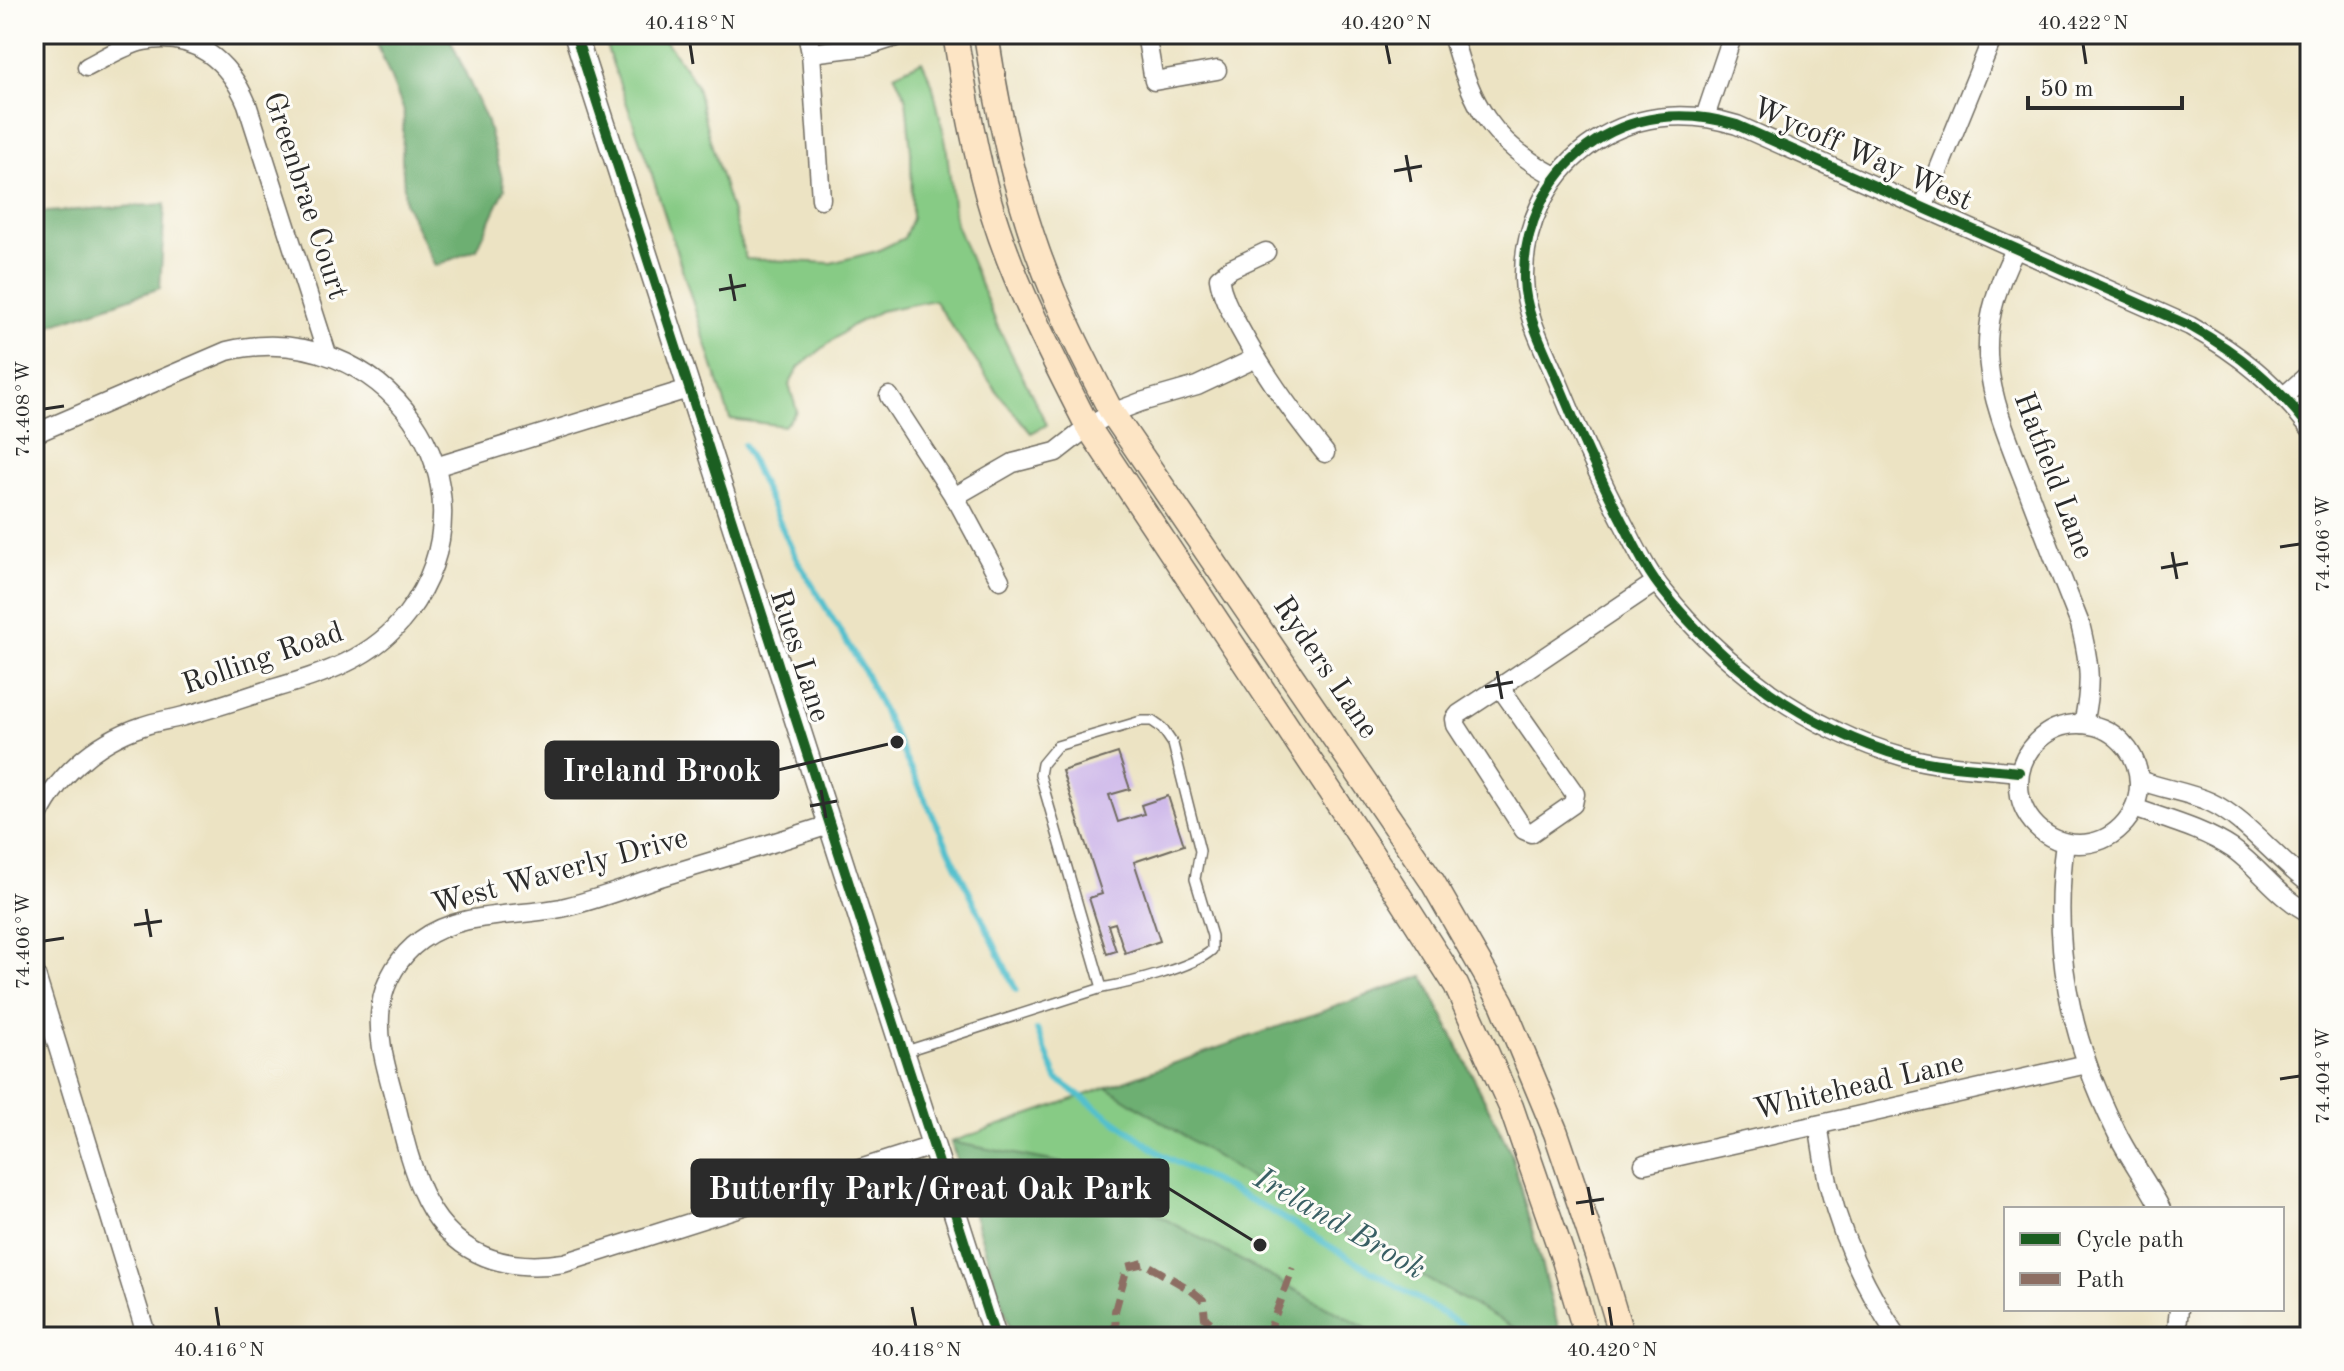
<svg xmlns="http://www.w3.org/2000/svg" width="2344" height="1371" font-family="'Old Standard TT',serif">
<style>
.green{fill:#87cb85;stroke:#597b58;stroke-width:2}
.forest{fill:#6daf72;stroke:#4c6d4e;stroke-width:2}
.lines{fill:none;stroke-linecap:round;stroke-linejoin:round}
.stream{stroke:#53c0cd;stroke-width:6}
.building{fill:#cbb4e9}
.service-casing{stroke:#6f6b60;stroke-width:12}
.minor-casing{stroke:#6f6b60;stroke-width:21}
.tertiary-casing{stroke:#6f6b60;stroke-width:25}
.secondary-casing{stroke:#6f6b60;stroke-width:27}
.service{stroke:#fff;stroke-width:9}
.minor{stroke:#fff;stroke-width:18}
.tertiary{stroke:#fff;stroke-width:22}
.secondary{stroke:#fde5c5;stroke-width:24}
.quiet{stroke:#8d6e63;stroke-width:8;stroke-dasharray:16 8;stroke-linecap:butt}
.cycleway-casing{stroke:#fdfcf7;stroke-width:15}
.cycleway{stroke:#1b5e20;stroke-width:10}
.ticks{fill:none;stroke:#2b2b2b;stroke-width:3}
.labels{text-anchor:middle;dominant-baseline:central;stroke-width:6;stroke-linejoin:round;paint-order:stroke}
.street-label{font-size:30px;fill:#2b2b2b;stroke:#fdfcf7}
.water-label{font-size:32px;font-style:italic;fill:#395f64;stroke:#fdfcf7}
.leader{fill:none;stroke:#2b2b2b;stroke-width:3}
.callout-dot{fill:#2b2b2b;stroke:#fdfcf7;stroke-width:3}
.callout{fill:#2b2b2b;stroke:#2b2b2b;stroke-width:3}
.callout-label{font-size:32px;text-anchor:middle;font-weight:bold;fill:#fff}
.neatline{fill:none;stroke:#2b2b2b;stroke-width:3}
.ticks-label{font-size:20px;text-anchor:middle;fill:#2b2b2b}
</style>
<rect width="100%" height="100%" fill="#fdfcf7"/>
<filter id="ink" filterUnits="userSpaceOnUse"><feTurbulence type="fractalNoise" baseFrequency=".0125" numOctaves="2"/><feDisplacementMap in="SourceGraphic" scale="16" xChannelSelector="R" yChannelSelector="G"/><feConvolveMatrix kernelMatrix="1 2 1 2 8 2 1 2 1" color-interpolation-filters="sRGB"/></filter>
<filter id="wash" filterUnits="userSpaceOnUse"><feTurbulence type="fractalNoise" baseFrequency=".006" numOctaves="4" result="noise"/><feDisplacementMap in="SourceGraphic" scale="32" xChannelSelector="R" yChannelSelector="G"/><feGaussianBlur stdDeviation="1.8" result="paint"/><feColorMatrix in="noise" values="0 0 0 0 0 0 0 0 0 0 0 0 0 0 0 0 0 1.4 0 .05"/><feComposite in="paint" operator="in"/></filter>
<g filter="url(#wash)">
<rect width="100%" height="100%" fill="#ece3c3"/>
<g class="green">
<polygon points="602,34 661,34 696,84 708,133 746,259 831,263 877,251 904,238 912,218 911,152 906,98 894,74 922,61 932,83 946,143 955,222 997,325 1047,425 1031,433 997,392 934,300 880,311 851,326 799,367 789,385 797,411 784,426 730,419 652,175"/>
<polygon points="1423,976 1511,1153 1561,1337 1013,1337 951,1142"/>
</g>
<g class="forest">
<polygon points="373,34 448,34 486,119 505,189 477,249 435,266 405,203 402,158 404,111"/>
<polygon points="165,204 160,288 34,331 34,213"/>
<polygon points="1423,976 1511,1153 1561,1337 1531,1337 1283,1199 1107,1087"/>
<polygon points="951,1142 1062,1163 1382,1337 1013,1337"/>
</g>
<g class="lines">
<g class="stream">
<polyline points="744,445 796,558 863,669 1016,990"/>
<polyline points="1037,1030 1057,1079 1162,1155 1266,1208 1482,1337"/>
</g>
</g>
<g id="blocks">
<polygon class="building" points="1118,753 1130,789 1109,795 1118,822 1144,814 1141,805 1168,796 1184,845 1134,862 1160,941 1125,953 1115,923 1108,925 1116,951 1107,954 1089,898 1102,894 1062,771"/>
</g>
</g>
<g filter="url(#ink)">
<use href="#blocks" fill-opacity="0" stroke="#6f6b60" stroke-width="2"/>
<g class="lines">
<defs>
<path id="service" d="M 903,1052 L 1102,988 C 1130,983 1192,968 1212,950 L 1212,936 L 1195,879 L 1200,851 L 1173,744 L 1162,728 L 1152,721 L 1141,721 L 1057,746 L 1042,764 L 1040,775 L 1102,988"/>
<g id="minor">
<polyline points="807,34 811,53 821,199"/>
<polyline points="1146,34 1154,81 1217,70"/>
<path d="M 1452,34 C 1470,103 1491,143 1557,177"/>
<polyline points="811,53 868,46 905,34"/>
<path d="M 87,67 C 105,58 124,45 144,41 C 194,31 229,61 247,104 L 327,354"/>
<polyline points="1705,117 1733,34"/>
<polyline points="1923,208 1994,34"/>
<path d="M 2016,248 C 1966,344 1991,395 2027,488 C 2044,533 2062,579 2080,624 C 2090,664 2092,683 2083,724"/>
<path d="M 1266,252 L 1230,269 L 1219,278 C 1222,297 1231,312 1240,329 C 1264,374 1293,414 1325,453"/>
<polyline points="889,396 959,504 1000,580"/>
<polyline points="2284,396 2310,373"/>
<path d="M 34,434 L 227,351 C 383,314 505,483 407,614 C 372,661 319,675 265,691 C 238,700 211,709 184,716 C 170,720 156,721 143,726 C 94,742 54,778 34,825"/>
<polyline points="435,467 688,389"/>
<polyline points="954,497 1013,463 1056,452 1088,427 1112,413 1141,402 1197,386 1256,358"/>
<polygon points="1500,687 1575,794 1573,804 1531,833 1524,830 1456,725 1455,719 1459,714"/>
<polyline points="1500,687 1656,582"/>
<circle cx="2079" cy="784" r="60"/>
<path d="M 2019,772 C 1982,768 1942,767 1905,757 C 1858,744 1809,720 1769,692 C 1730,663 1694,630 1664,592 C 1647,572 1636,548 1624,525 C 1599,477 1578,431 1558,382 C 1544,349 1525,315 1524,279 C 1523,228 1546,178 1587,147 C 1631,114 1685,109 1737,125 L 2190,326 C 2240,354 2275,383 2310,428"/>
<path d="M 2139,780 C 2162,789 2188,792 2210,802 C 2245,818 2278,861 2310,884"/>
<path d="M 2134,808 C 2168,820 2203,829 2233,849 C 2261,869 2279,898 2310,913"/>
<path d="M 829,825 C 771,844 712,861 654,879 C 624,889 593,901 561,908 C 515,917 461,911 421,940 C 400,955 384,981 381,1006 C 376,1038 387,1070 395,1101 C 403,1134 411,1170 426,1200 C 433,1214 443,1227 455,1238 C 486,1265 525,1269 564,1263 L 932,1146"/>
<path d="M 2065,843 C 2051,945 2069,1036 2115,1129 C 2128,1157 2147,1181 2161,1209"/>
<polyline points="34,969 147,1337"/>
<path d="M 1818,1125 C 1822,1145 1824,1166 1829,1186 C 1842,1240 1867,1291 1898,1337"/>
<polyline points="1644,1164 2087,1064"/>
<polyline points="2176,1337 2179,1309"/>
</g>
<polyline id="tertiary" points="575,34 995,1337"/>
<g id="secondary">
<path d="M 955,34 C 965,94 975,156 993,214 C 1016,288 1053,358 1088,427 L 1389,880 L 1456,985 L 1511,1107 L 1564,1260 L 1587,1337"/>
<path d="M 986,34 C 997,108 1013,183 1038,253 C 1058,309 1085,361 1112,413 L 1432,881 L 1502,1003 L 1556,1133 L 1603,1273 L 1622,1337"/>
</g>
</defs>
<use href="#service" class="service-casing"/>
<use href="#minor" class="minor-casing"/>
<use href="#tertiary" class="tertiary-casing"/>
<use href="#secondary" class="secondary-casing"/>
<use href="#service" class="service"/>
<use href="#minor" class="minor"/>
<use href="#tertiary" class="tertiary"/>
<use href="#secondary" class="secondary"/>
<g class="quiet">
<polyline points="1116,1337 1115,1311 1127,1267 1144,1263 1191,1290 1203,1300 1205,1318 1227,1337"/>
<polyline points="1267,1337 1293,1268"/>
</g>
<defs>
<g id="cycleway">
<polyline points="575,34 995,1337"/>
<path d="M 2019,772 C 1982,768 1942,767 1905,757 C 1858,744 1809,720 1769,692 C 1730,663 1694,630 1664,592 C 1647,572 1636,548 1624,525 C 1599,477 1578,431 1558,382 C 1544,349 1525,315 1524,279 C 1523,228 1546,178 1587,147 C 1631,114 1685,109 1737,125 L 2190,326 C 2240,354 2275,383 2310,428"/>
</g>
</defs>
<use href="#cycleway" class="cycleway-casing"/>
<use href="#cycleway" class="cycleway"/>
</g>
</g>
<path class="ticks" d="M 690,44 L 693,64M 1386,44 L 1390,64M 2083,44 L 2086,64M 1406,155 L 1411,182M 1394,171 L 1422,166M 730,274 L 735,301M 719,290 L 746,285M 44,409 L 64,406M 2280,547 L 2300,544M 2172,552 L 2177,579M 2161,568 L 2188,563M 1497,671 L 1502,699M 1485,687 L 1513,682M 821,790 L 826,818M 810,806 L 837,801M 146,909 L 151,937M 134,925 L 162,921M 44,941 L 64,938M 2280,1079 L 2300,1076M 1588,1187 L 1593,1215M 1576,1203 L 1604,1199M 216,1307 L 219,1327M 912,1307 L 916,1327M 1609,1307 L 1612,1327"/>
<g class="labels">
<g class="street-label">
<text transform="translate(1862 155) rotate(24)">Wycoff Way West</text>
<text transform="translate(305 196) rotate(72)">Greenbrae Court</text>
<text transform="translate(2053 476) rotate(69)">Hatfield Lane</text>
<text transform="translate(799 656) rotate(72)">Rues Lane</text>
<text transform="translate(263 659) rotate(-19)">Rolling Road</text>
<text transform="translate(1325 668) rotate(56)">Ryders Lane</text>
<text transform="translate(560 872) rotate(-15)">West Waverly Drive</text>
<text transform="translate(1859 1087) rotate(-13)">Whitehead Lane</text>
</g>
<g class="water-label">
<text transform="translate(1339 1225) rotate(30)">Ireland Brook</text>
</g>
</g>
<path class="leader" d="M897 742L778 770M1260 1245L1168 1188"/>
<g class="callout-dot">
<circle cx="897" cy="742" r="8"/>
<circle cx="1260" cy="1245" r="8"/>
</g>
<g class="callout">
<rect x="546" y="742" width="232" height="56" rx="8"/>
<rect x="692" y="1160" width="476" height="56" rx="8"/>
</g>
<g class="callout-label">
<text x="662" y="781">Ireland Brook</text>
<text x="930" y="1199">Butterfly Park/Great Oak Park</text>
</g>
<rect width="2344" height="1371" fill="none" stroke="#fdfcf7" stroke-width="88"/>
<rect x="2004" y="1207" width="280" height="104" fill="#fdfcf7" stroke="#a9a8a5" stroke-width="2"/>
<rect x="2020" y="1233" width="40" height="12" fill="#1b5e20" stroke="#a9a8a5" stroke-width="2"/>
<text x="2076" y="1247" font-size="24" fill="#2b2b2b">Cycle path</text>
<rect x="2020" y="1273" width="40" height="12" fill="#8d6e63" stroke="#a9a8a5" stroke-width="2"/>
<text x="2076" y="1287" font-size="24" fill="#2b2b2b">Path</text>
<path d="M2028 96v12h154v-12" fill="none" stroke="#2b2b2b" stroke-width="4"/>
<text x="2040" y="96" font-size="24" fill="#2b2b2b" stroke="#fdfcf7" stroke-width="6" paint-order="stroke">50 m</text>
<rect x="44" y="44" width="2256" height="1283" class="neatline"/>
<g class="ticks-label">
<text x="690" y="29">40.418°N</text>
<text x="1386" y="29">40.420°N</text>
<text x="2083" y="29">40.422°N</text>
<text transform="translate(22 409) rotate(-90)" y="7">74.408°W</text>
<text transform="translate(2322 544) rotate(-90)" y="7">74.406°W</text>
<text transform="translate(22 941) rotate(-90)" y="7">74.406°W</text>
<text transform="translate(2322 1076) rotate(-90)" y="7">74.404°W</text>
<text x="219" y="1356">40.416°N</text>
<text x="916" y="1356">40.418°N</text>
<text x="1612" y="1356">40.420°N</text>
</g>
</svg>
